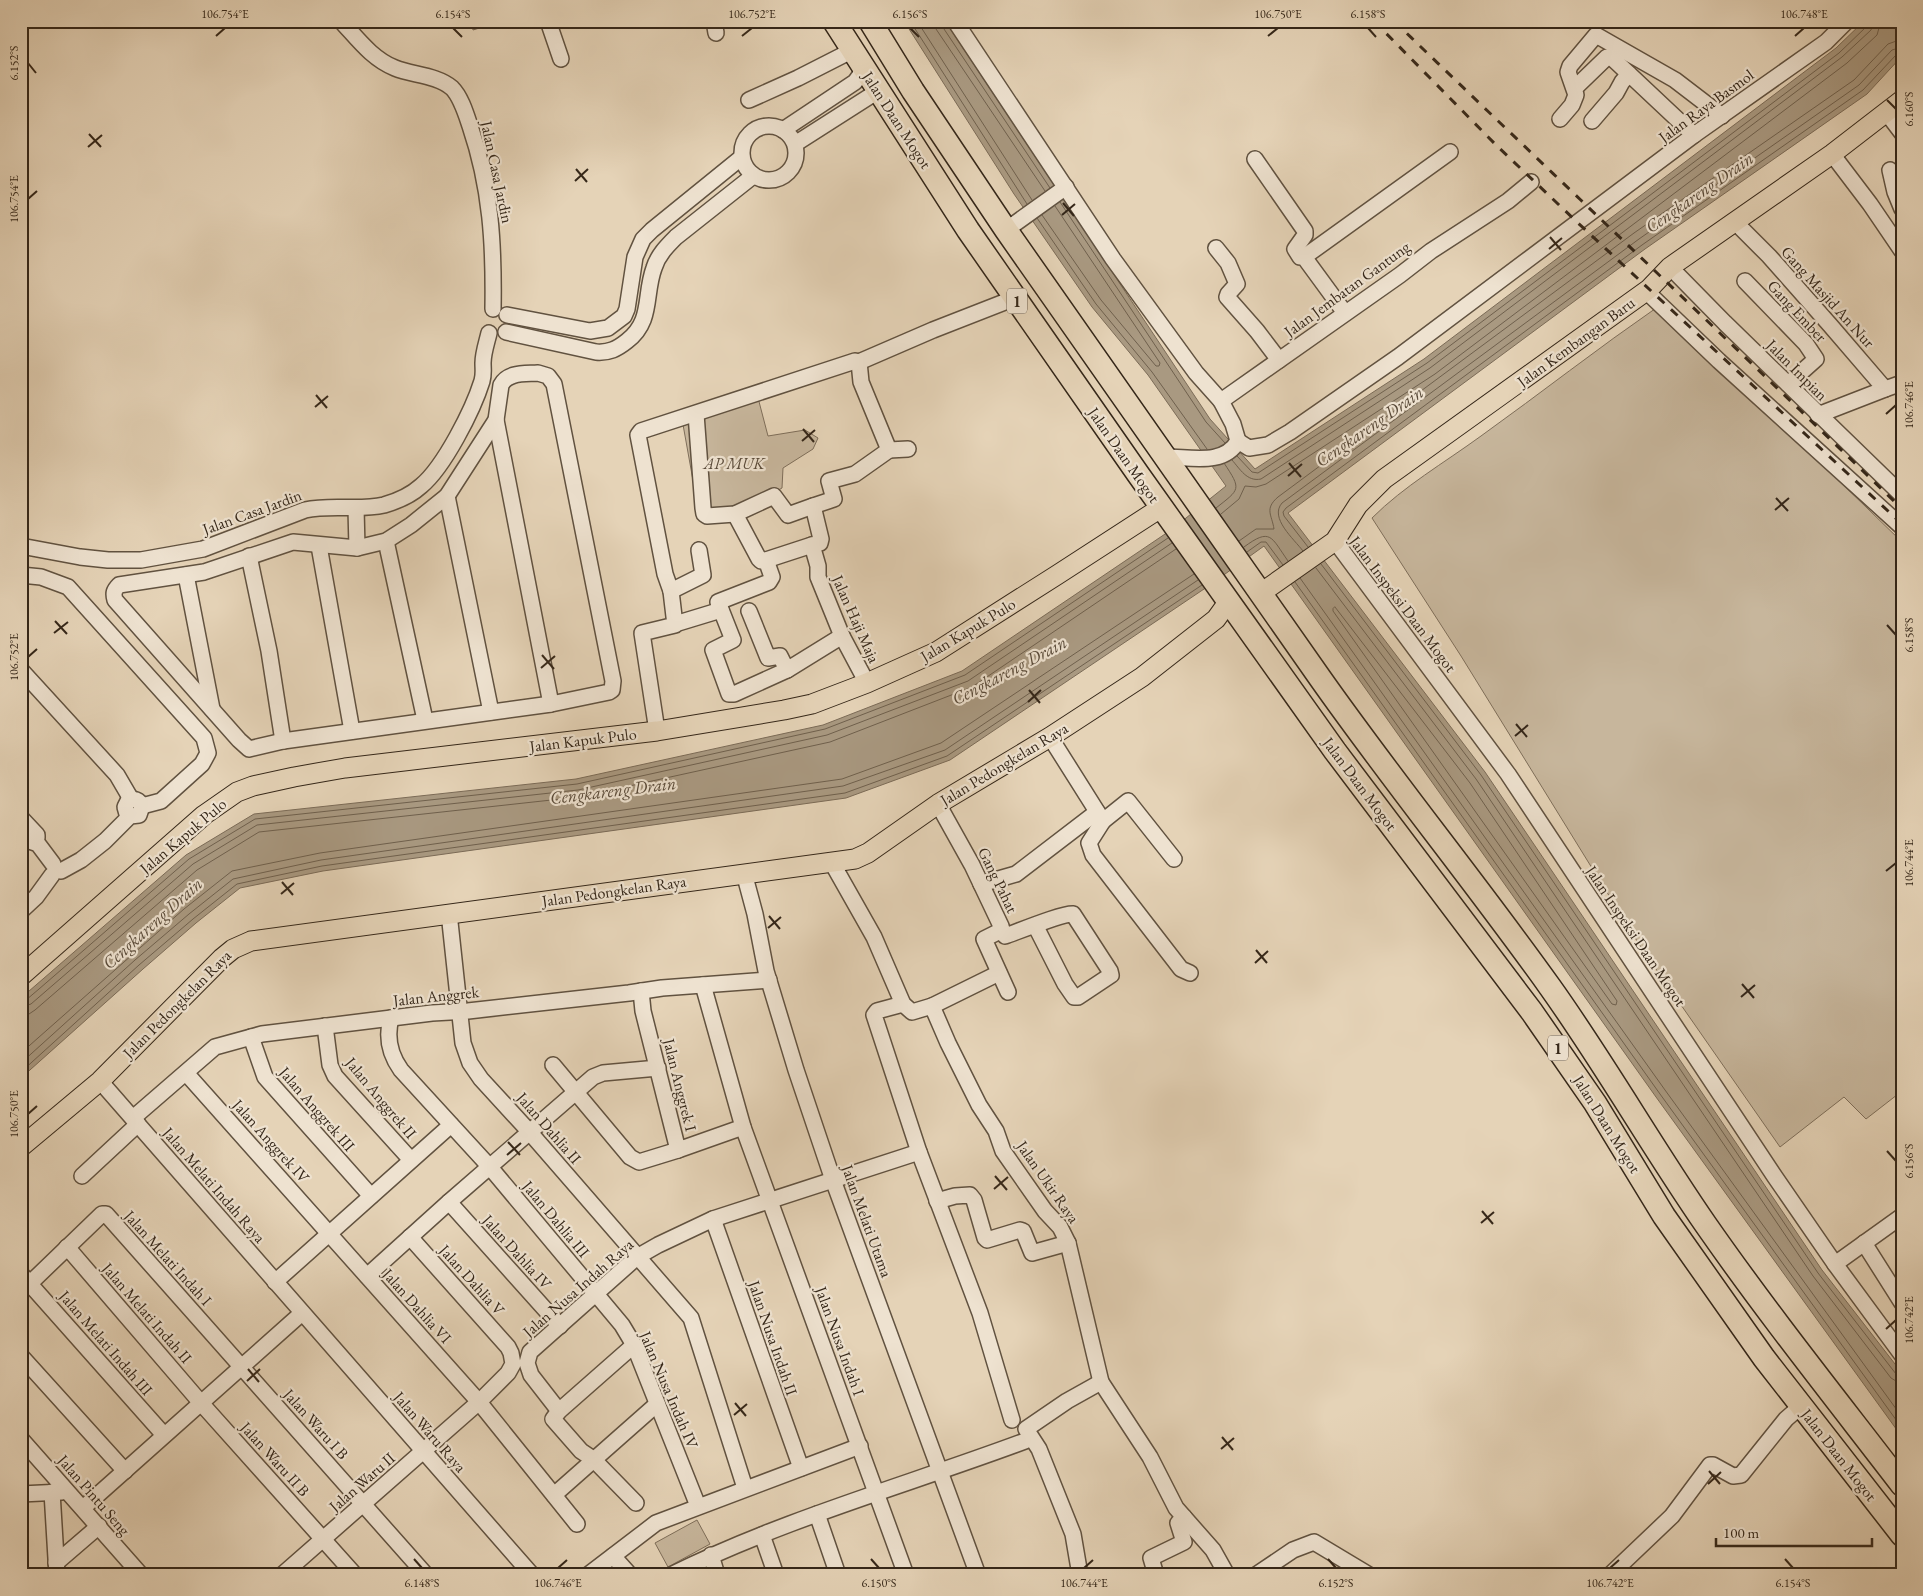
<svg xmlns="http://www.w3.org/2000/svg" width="1923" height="1596" font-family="'EB Garamond',serif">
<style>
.green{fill:#c7b69c;stroke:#7e6e5a}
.water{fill:#a99981;stroke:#7b6b57}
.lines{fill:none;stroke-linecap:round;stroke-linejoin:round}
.shore{stroke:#6f604d;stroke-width:1}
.minor-casing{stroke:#615240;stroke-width:18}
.major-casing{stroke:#352719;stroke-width:21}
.highway-casing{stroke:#352719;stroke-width:25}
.minor{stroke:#eee2d0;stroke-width:15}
.major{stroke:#e5d3b7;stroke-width:19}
.highway{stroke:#e5d3b7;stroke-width:22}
.rail{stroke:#352719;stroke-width:3;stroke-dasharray:9 9;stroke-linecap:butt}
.ticks{fill:none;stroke:#352719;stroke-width:2}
.labels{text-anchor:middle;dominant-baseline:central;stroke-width:4.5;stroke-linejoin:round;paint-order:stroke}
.shield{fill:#eee2d0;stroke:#6c5f50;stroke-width:1}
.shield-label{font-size:15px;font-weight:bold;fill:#352719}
.street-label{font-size:16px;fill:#352719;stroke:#eee2d0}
.park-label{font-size:16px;font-style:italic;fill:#5a4b3a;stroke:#eee2d0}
.water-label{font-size:18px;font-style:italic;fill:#584938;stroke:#eee2d0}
.neatline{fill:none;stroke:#352719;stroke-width:2}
.ticks-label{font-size:12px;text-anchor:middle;fill:#352719}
</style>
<rect width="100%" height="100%" fill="#e5d3b7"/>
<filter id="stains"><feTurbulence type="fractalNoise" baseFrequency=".004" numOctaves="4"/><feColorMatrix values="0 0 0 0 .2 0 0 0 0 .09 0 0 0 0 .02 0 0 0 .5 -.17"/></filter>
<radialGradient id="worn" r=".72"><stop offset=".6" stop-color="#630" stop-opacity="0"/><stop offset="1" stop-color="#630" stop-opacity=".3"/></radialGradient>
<g class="green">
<path d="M 1659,306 L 1902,542 L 1902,1091 L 1866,1119 L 1844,1097 L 1780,1147 L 1642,949 L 1461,656 L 1372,518 C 1404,486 1444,463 1481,436 C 1541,393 1598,348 1659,306 Z"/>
<polygon points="757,394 768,436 805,430 818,438 813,449 783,468 782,488 770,495 703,517 694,486 682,419"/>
<polygon points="697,1520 710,1544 668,1567 655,1543"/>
</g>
<g class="water">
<polygon points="471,21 502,21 473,30"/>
<polygon points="904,21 945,21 1210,419 1255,469 1424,359 1836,48 1864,21 1902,21 1902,56 1867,94 1645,249 1288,513 1485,772 1822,1270 1902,1373 1902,1437 1656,1097 1264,546 1207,587 950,760 846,798 323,871 240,888 196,923 143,969 21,1078 21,998 186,855 254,814 576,779 823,725 962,671 1171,530 1226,486 1148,375 1092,307 1014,194"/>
</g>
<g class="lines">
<g class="shore">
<polyline points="910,21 1027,204"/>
<polyline points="917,21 1032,200"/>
<polyline points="935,21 936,29 1045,191"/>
<polyline points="941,21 942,26 1050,188"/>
<polyline points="1060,202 1206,422 1225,443"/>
<polyline points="1042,215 1101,300 1156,366 1159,366 1160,363 1055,206"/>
<polyline points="1037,218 1096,304 1152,372 1207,449"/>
<polyline points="1237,456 1252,472 1258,473 1427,363 1839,53 1866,27 1867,21"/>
<path d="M 1232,460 C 1240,469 1247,482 1261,479 L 1430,368 L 1842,57 L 1871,30 L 1874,21"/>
<path d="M 1216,508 C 1240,489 1242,490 1224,463"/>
<polyline points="1221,514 1239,499 1245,486 1256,487 1266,484 1435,374 1847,63 1877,35 1881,21"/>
<path d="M 1239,541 L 1256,529 L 1274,529 C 1272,515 1264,509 1278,497 L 1634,233 L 1854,80 L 1888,44 L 1902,39"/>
<path d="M 1244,547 C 1271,527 1271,537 1288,561"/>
<polyline points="1308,547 1284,516 1283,512 1286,508 1642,245 1863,90 1896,55 1902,53"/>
<path d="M 1303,551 C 1294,539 1269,518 1282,503 L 1639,239 L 1859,85 L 1892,50 L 1902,47"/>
<polyline points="1247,552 1261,542 1266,542 1283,565"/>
<polyline points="1321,564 1481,775 1818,1273 1896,1374 1902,1376"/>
<polyline points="1316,568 1476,779 1813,1276 1891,1378 1896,1381 1902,1382"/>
<polyline points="1300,578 1665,1090 1902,1417"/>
<polyline points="1295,582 1660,1094 1902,1428"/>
<polygon points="1335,607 1470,783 1617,1001 1616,1005 1612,1004 1333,611 1333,609"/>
<polyline points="21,1001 26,1000 39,989 189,859 255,819 577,784 825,729 965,675 1168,538"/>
<polyline points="21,1007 31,1004 193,864 257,825 578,790 827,735 968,681 1172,543"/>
<polyline points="21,1015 29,1014 35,1010 197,870 259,832 579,797 830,742 972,687 1176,549"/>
<polyline points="21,1053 184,909 232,871 320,853 842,779 941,743 1194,574"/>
<polyline points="21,1063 135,960 189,914 233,879 321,860 843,786 945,750 1198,580"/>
<polyline points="21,1072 139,965 193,919 237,884 322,866 845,793 947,756 1202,585"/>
</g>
<defs>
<g id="minor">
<path d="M 341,21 C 357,38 372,59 395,68 C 412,75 437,75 452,88 C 461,97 466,114 470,126 C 491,188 494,244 493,309"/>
<polyline points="548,21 561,59"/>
<polyline points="714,21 716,33"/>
<polyline points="955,21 1113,259 1196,373 1221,401"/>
<polyline points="1577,86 1607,57 1611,57 1694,135"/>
<polyline points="749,100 798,78 853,50"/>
<polyline points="1886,112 1902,133"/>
<polyline points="1560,119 1572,105 1576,95 1568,72 1570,66 1596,35 1675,80 1722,116"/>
<polyline points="1592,121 1616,93 1622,82 1629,74"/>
<circle cx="769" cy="153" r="27"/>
<polyline points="783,130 855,82 860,75 862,66"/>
<polyline points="795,144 878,91"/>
<polyline points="1832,154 1870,204 1902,251"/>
<polyline points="1255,159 1305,231 1305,235 1295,249 1300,257 1304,257 1345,313"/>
<polyline points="1890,170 1895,192 1902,209"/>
<polyline points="1734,221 1769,256 1830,325 1885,389 1818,415"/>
<polyline points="1006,230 1066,187"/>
<polyline points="1216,248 1228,263 1237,284 1228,294 1227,297 1257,331 1279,360"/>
<polyline points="1304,257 1450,152"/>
<polyline points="1670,267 1725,323 1902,495"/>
<polyline points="1745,281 1806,344 1816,359 1788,384"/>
<polyline points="1646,291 1719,361 1902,527"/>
<polyline points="507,315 590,331 608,328 624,316 627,309 635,257 643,239 652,230 742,157"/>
<path d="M 506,332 L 596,352 C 609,353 617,349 627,341 C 653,321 644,295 654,268 C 658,255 667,246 676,237 L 753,176"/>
<polyline points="859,362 861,382 889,450 908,449"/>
<path d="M 538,373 L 548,376 L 554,384 L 613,681 L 612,690 L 609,692 L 551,704 L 283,741 L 249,749 L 239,740 L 115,600 C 113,593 114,590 119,585 L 204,572 L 293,542 L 357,548 L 386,541 L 411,525 L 447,496 L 496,420 L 501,385 C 508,372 524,374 538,373 Z"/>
<polyline points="1885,389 1902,383"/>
<polyline points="696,414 703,508 704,514 707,516 735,514 774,496 788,515 813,506"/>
<polyline points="496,420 551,704"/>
<polyline points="1238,441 1249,448 1268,445 1290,432 1398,357 1694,135 1826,42 1847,21"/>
<path d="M 1166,457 C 1191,457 1224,466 1238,441 L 1233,424 L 1221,401 L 1400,275 L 1431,251 L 1508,201 L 1531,182"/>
<polyline points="447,496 491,712"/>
<polyline points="356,508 357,548"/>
<polyline points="735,514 759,559 761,561 766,560 772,577 769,582 718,602 733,640 713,650 729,694 734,694 787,670 842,636"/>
<polyline points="386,541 425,720"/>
<polyline points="1335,541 1508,774 1775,1177 1835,1264 1902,1355"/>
<path d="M 21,546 L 80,557 L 108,560 L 141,560 L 203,549 L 305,510 C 332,504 359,511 384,505 C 398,501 410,496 421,486 C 444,467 473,410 482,381 C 484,374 483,370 483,363 C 483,353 487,342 489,333"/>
<polyline points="319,546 352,731"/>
<polyline points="249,556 269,651 283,741"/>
<polyline points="766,560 812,545"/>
<polyline points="21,575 41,577 68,587 204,738 208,753 202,764 161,801 142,806"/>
<polyline points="186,575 212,709"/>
<polyline points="671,591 665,574 638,435 641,431 855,361 859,362 933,330 1015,298"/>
<polyline points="749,611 768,658 780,656 787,670"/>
<polyline points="675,624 721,610"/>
<polyline points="21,670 117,775 131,799"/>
<polyline points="867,683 842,636 818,577 818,566 812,545 820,543 821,539 813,506 834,499 829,481 855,474 889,450"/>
<polyline points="657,731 642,633 675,625 671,591 703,575 699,550"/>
<polyline points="1050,737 1103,821 1089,843 1093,855 1181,969 1190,973"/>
<polyline points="938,804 972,865 1001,926 1002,930 984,939 1008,992"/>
<polyline points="21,818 37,835 37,838"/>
<polyline points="1103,821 1128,801 1174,859"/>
<polyline points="21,832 29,841 38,844 53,864"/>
<polyline points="831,861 874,937 903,1004 912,1012 932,1006 948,1043 979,1105 996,1131 1003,1151 1045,1211 1060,1227 1068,1243 1101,1382 1150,1457 1176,1508 1213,1550 1227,1575"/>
<path d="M 61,871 L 81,860 L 105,841 L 130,816 L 139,815 L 142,806 C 139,800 135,798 128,801 L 125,807 L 127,814 L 130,816"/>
<polyline points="744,873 755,914 766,971 796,1070 833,1180 978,1575"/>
<polyline points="981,884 1016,874 1097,812"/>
<polyline points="21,911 36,897 52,875"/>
<polyline points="449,913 463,1043 470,1063 481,1079 526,1128 691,1318 745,1488"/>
<path d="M 1002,930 L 1005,936 C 1017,932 1063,913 1073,914 L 1110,971 L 1111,975 L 1078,997 L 1074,997 L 1065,984 L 1035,925"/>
<polyline points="703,985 743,1127 906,1575"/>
<polyline points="641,991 643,1011 678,1150 743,1127"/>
<polyline points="903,1004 877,1011 874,1015 919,1152 980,1313 1012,1420"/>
<polyline points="932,1006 999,973"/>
<path d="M 391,1018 C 386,1037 390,1055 401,1070 L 489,1166 L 622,1325 L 634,1345 L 698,1506"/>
<polyline points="325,1026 330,1065 335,1076 411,1160"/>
<polyline points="251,1037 265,1077 371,1196"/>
<polyline points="553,1065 630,1157 639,1162 678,1150"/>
<polyline points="186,1073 479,1402 577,1524"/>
<polyline points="100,1081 532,1575"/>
<polyline points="133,1118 215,1047 262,1034 432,1013 468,1011 629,993 662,988 769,980"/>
<polyline points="82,1176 138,1124"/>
<polyline points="937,1201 955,1196 970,1195 974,1200 985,1238 987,1240 1020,1230 1023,1231 1032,1253 1068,1243"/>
<polyline points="449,1202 560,1326"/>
<polyline points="713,1219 801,1468"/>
<polyline points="1864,1243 1902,1303"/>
<polyline points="67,1247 201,1403 355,1575"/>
<polyline points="1835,1264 1902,1216"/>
<polyline points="21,1274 164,1435"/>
<polyline points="367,1276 449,1202 593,1077 603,1073 658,1068"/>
<polyline points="275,1282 451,1125"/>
<polyline points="21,1292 102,1214 106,1214 426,1575"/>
<polyline points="634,1345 559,1411 553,1419 581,1451 593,1459 636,1503"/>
<polyline points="21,1356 125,1471"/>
<polyline points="559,1411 531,1375 527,1363 530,1352 637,1257 658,1245 713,1219 919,1152"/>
<polyline points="21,1439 141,1575"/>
<polyline points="52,1492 57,1575"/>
<polyline points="21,1494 62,1492"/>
<polyline points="554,1495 657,1404"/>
<polyline points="83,1508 302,1313"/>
<polyline points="817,1514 838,1575"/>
<polyline points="762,1535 776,1575"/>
<polyline points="711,1555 717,1575"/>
<polyline points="613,1556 630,1575"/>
<polyline points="56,1563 99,1526"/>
<polyline points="282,1575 479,1402 508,1373 513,1364 511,1353 508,1347 410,1237"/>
<polyline points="588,1575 656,1523 860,1446"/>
<path d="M 671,1575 C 784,1519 907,1485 1025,1441 L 1030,1436"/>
<polyline points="1080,1575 1073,1534 1039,1449 1026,1429 1067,1401 1101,1382"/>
<polyline points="1156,1575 1151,1558 1184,1542 1178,1523 1184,1517"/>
<polyline points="1256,1575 1293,1550 1314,1542 1369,1575"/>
<polyline points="1610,1575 1672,1516 1710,1465 1713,1465 1733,1476 1741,1475 1786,1419 1801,1406"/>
</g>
<g id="major">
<polyline points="1261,593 1335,541 1358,505 1384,479 1649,289 1670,267 1832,154 1902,100"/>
<polyline points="21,976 204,815 237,792 253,786 294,777 345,768 657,731 784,710 812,704 867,683 936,652 1057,575 1162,507"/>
<polyline points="21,1147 100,1081 222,958 233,949 251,941 855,859 868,853 938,804 1050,737 1142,677 1216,619 1229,601"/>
</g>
<g id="highway">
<polyline points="834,21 968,230 1138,474 1335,751 1532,1012 1595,1103 1664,1216 1764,1358 1902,1535"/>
<path d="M 870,21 L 913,91 L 1006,230 L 1320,678 C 1394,783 1475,882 1550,987 C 1605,1064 1652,1147 1706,1225 C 1768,1314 1836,1399 1902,1485"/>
</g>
</defs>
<use href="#minor" class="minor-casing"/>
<use href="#major" class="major-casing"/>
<use href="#highway" class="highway-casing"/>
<use href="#minor" class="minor"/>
<use href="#major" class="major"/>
<use href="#highway" class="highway"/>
<g class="rail">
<polyline points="1374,21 1495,144 1578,223 1902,524"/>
<path d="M 1394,21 C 1563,184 1734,345 1902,509"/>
</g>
</g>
<path class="ticks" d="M 453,28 L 462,37M 910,28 L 919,37M 1368,28 L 1376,37M 216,36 L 225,28M 742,36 L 752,28M 1268,36 L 1278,28M 1795,36 L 1804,28M 28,63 L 36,73M 1887,100 L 1896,109M 89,134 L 101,147M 88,147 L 102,135M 576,169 L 587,182M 575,181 L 588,169M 28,199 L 37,191M 1063,203 L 1074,216M 1062,215 L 1075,204M 1550,237 L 1561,250M 1549,249 L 1562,238M 316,395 L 327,408M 315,407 L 328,396M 1886,414 L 1896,405M 803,429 L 814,442M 802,441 L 815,430M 1289,463 L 1301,477M 1288,476 L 1302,464M 1776,498 L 1788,511M 1775,510 L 1789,498M 55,621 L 67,634M 1887,625 L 1896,635M 54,633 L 68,622M 542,655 L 554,669M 28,657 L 37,649M 541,668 L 555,656M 1029,690 L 1040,703M 1028,702 L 1041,690M 1516,724 L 1527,737M 1515,736 L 1528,725M 1886,871 L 1896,863M 282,882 L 293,895M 281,894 L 294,883M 769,916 L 780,929M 768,928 L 781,917M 1256,950 L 1267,963M 1255,963 L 1268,951M 1742,984 L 1754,998M 1741,997 L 1755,985M 28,1114 L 37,1106M 508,1142 L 520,1155M 1887,1151 L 1896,1161M 507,1155 L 521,1143M 995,1176 L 1007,1190M 994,1189 L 1008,1177M 1482,1211 L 1493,1224M 1481,1223 L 1494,1212M 1886,1329 L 1896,1320M 248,1369 L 259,1382M 247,1381 L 260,1369M 735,1403 L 746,1416M 734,1415 L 747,1404M 1222,1437 L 1233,1450M 1221,1449 L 1234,1438M 1709,1471 L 1720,1484M 1708,1484 L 1721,1472M 414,1559 L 422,1568M 871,1559 L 879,1568M 1328,1559 L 1336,1568M 1785,1559 L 1793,1568M 558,1568 L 567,1560M 1084,1568 L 1093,1560M 1610,1568 L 1619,1560"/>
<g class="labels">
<g class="shield">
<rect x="1007" y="288.5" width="20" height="25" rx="4"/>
<rect x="1548" y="1035.5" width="20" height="25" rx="4"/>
</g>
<g class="shield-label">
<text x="1017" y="301">1</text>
<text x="1558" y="1048">1</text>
</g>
<g class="street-label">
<text transform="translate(1706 106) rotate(-36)">Jalan Raya Basmol</text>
<text transform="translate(897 120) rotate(57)">Jalan Daan Mogot</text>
<text transform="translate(497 172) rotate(78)">Jalan Casa Jardin</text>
<text transform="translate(1347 289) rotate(-36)">Jalan Jembatan Gantung</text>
<text transform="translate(1828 297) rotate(48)">Gang Masjid An Nur</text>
<text transform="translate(1797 311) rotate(47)">Gang Ember</text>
<text transform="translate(1576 342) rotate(-36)">Jalan Kembangan Baru</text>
<text transform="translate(1797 370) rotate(45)">Jalan Impian</text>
<text transform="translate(1124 455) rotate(55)">Jalan Daan Mogot</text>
<text transform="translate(252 512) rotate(-20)">Jalan Casa Jardin</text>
<text transform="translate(1403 604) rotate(53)">Jalan Inspeksi Daan Mogot</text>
<text transform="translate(856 619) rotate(66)">Jalan Haji Maja</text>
<text transform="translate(968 630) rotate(-31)">Jalan Kapuk Pulo</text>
<text transform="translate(583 740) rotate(-7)">Jalan Kapuk Pulo</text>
<text transform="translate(1004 764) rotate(-31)">Jalan Pedongkelan Raya</text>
<text transform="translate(1360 784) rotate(53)">Jalan Daan Mogot</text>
<text transform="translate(183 836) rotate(-40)">Jalan Kapuk Pulo</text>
<text transform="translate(998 880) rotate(64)">Gang Pahat</text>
<text transform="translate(614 891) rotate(-8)">Jalan Pedongkelan Raya</text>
<text transform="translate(1636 936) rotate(56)">Jalan Inspeksi Daan Mogot</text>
<text transform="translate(436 996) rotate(-6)">Jalan Anggrek</text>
<text transform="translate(177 1004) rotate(-45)">Jalan Pedongkelan Raya</text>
<text transform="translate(680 1085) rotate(76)">Jalan Anggrek I</text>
<text transform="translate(381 1098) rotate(50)">Jalan Anggrek II</text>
<text transform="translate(317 1109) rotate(49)">Jalan Anggrek III</text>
<text transform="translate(1607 1124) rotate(58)">Jalan Daan Mogot</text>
<text transform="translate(549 1128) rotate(49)">Jalan Dahlia II</text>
<text transform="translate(271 1141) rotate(48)">Jalan Anggrek IV</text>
<text transform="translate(1048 1182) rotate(55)">Jalan Ukir Raya</text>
<text transform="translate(214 1185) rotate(49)">Jalan Melati Indah Raya</text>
<text transform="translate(556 1219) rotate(50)">Jalan Dahlia III</text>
<text transform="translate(867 1221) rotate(70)">Jalan Melati Utama</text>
<text transform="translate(517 1252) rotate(48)">Jalan Dahlia IV</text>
<text transform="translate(168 1258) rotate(48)">Jalan Melati Indah I</text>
<text transform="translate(472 1280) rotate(48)">Jalan Dahlia V</text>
<text transform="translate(578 1288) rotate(-41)">Jalan Nusa Indah Raya</text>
<text transform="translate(417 1306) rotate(48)">Jalan Dahlia VI</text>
<text transform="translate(147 1313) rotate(49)">Jalan Melati Indah II</text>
<text transform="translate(773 1338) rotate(71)">Jalan Nusa Indah II</text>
<text transform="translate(840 1341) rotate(70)">Jalan Nusa Indah I</text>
<text transform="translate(106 1343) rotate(49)">Jalan Melati Indah III</text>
<text transform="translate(669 1390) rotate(67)">Jalan Nusa Indah IV</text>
<text transform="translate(316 1424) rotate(48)">Jalan Waru I B</text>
<text transform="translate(430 1432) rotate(49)">Jalan Waru Raya</text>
<text transform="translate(1839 1455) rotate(52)">Jalan Daan Mogot</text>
<text transform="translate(275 1459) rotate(48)">Jalan Waru II B</text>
<text transform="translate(362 1482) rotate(-41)">Jalan Waru II</text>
<text transform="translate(94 1495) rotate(49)">Jalan Pintu Seng</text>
</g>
<g class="park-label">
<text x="734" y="463">AP MUK</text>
</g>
<g class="water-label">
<text transform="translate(1699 192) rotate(-35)">Cengkareng Drain</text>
<text transform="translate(1369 426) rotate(-35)">Cengkareng Drain</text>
<text transform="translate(1009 670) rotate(-28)">Cengkareng Drain</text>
<text transform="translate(613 790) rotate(-7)">Cengkareng Drain</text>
<text transform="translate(152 923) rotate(-42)">Cengkareng Drain</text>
</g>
</g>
<rect width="1923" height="1596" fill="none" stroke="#e5d3b7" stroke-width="55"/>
<path d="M1716 1538v8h156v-8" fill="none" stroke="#352719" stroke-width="2.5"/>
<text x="1723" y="1538" font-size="15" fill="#352719" stroke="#eee2d0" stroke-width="4" paint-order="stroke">100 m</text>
<rect x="28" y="28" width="1868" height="1540" class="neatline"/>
<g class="ticks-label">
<text x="225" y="18">106.754°E</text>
<text x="453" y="18">6.154°S</text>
<text x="752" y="18">106.752°E</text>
<text x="910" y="18">6.156°S</text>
<text x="1278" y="18">106.750°E</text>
<text x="1368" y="18">6.158°S</text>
<text x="1804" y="18">106.748°E</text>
<text transform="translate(14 63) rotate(-90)" y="4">6.152°S</text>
<text transform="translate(1909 109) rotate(-90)" y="4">6.160°S</text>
<text transform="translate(14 199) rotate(-90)" y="4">106.754°E</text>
<text transform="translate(1909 405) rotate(-90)" y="4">106.746°E</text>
<text transform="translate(1909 635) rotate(-90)" y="4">6.158°S</text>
<text transform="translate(14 657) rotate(-90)" y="4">106.752°E</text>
<text transform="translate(1909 863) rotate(-90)" y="4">106.744°E</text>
<text transform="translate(14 1114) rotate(-90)" y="4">106.750°E</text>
<text transform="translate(1909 1161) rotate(-90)" y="4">6.156°S</text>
<text transform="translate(1909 1320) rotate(-90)" y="4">106.742°E</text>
<text x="422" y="1587">6.148°S</text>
<text x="558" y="1587">106.746°E</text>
<text x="879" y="1587">6.150°S</text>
<text x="1084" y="1587">106.744°E</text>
<text x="1336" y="1587">6.152°S</text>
<text x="1610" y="1587">106.742°E</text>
<text x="1793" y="1587">6.154°S</text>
</g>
<rect width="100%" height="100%" filter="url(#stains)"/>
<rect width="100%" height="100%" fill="url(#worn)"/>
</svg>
